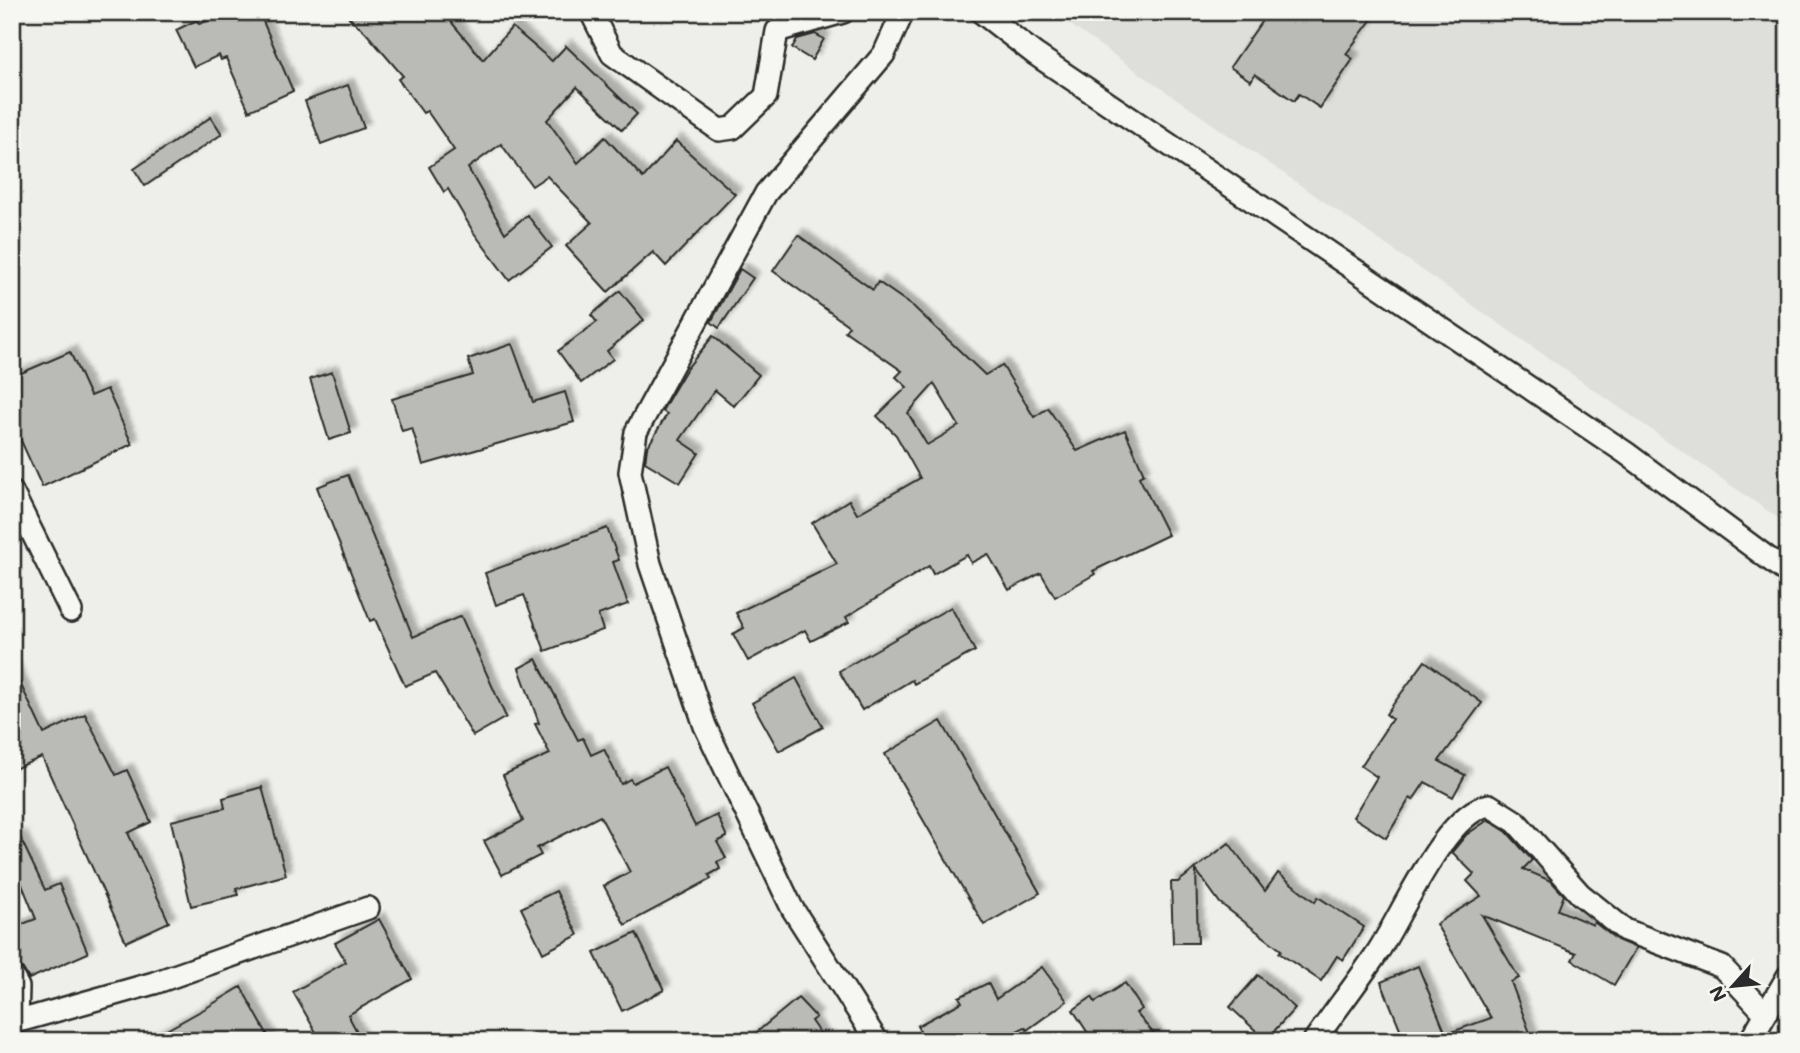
<svg xmlns="http://www.w3.org/2000/svg" width="1800" height="1053" font-family="Mali,sans-serif">
<style>
.built{fill:#dededb}
.building{fill:#babab7;stroke:#2b2b2b;stroke-width:2;fill-rule:evenodd;filter:url(#shadow)}
.lines{fill:none;stroke-linecap:round;stroke-linejoin:round}
.minor-casing{stroke:#2b2b2b;stroke-width:26}
.minor{stroke:#f6f6f2;stroke-width:21}
</style>
<defs>
<filter id="shadow"><feDropShadow dx="6" dy="-6" stdDeviation="2" flood-color="#0004"/></filter>
</defs>
<rect width="100%" height="100%" fill="#eeeeea"/>
<filter id="ink" filterUnits="userSpaceOnUse"><feTurbulence type="fractalNoise" baseFrequency=".0143" numOctaves="2"/><feDisplacementMap in="SourceGraphic" scale="14" xChannelSelector="R" yChannelSelector="G"/><feConvolveMatrix kernelMatrix="1 2 1 2 8 2 1 2 1" color-interpolation-filters="sRGB"/></filter>
<g filter="url(#ink)">
<polygon class="built" points="1052,12 1788,12 1788,525"/>
<g class="building">
<polygon points="232,12 259,12 293,91 249,111 226,58 221,60 219,55 194,67 176,30 197,20 199,24"/>
<polygon points="343,12 443,12 483,60 512,27 552,61 566,46 637,114 622,130 577,87 547,120 578,163 605,137 643,178 676,141 735,194 666,266 653,252 608,292 566,246 592,223 547,176 532,186 501,144 468,168 505,233 527,215 552,247 509,280 474,233 448,189 444,192 429,167 454,150 427,111 423,113 398,79 403,76 366,33"/>
<polygon points="1268,12 1377,12 1346,54 1353,59 1320,108 1299,94 1294,101 1255,74 1251,81 1230,67"/>
<polygon points="815,34 824,39 812,60 792,48 797,39"/>
<polygon points="348,85 364,128 321,144 305,101"/>
<polygon points="211,117 222,134 145,186 134,169"/>
<path d="M 798,235 L 873,290 L 878,282 L 914,307 L 985,375 L 1002,365 L 1034,417 L 1048,408 L 1077,451 L 1125,430 L 1144,474 L 1139,477 L 1168,535 L 1093,571 L 1095,574 L 1055,597 L 1041,573 L 1009,590 L 988,554 L 971,563 L 967,555 L 933,574 L 929,566 L 846,617 L 849,622 L 811,641 L 805,630 L 748,661 L 733,634 L 744,628 L 736,613 L 837,564 L 812,523 L 849,500 L 857,514 L 920,478 L 896,435 L 877,416 L 907,387 L 896,377 L 902,371 L 845,331 L 849,326 L 773,271 ZM 934,384 L 959,426 L 927,445 L 908,413 Z"/>
<polygon points="740,269 753,278 719,328 711,322"/>
<polygon points="620,291 644,320 607,351 613,359 581,383 558,351 597,322 591,315"/>
<polygon points="713,336 759,375 734,406 715,390 680,440 699,453 680,483 645,462 647,448 667,414 662,411 671,395 687,368"/>
<polygon points="512,344 533,402 565,392 574,422 423,465 412,428 402,431 392,399 473,375 468,359"/>
<polygon points="70,352 90,396 107,389 132,444 42,487 12,421 12,377"/>
<polygon points="332,372 351,433 329,440 310,379"/>
<polygon points="348,475 413,637 461,616 506,717 473,736 435,673 405,686 375,619 370,621 317,487"/>
<polygon points="607,528 619,560 613,562 628,604 598,615 603,630 545,651 524,595 496,605 485,573"/>
<polygon points="951,607 975,651 914,684 912,680 862,710 839,671"/>
<polygon points="536,659 578,740 583,738 591,755 604,749 621,784 630,779 633,783 665,767 695,826 717,815 727,837 717,842 726,858 717,862 720,869 709,875 711,879 625,925 604,886 630,872 600,816 537,848 541,855 502,875 484,841 523,821 503,775 550,754 535,724 539,723 519,668"/>
<polygon points="1425,661 1482,703 1439,761 1465,775 1453,797 1425,782 1413,800 1410,798 1386,838 1353,817 1377,777 1361,766 1392,719 1386,714"/>
<polygon points="12,666 44,734 85,714 116,775 127,770 151,822 128,833 169,922 126,942 42,757 12,770"/>
<polygon points="796,678 823,727 779,751 752,703"/>
<polygon points="941,721 1040,893 984,925 885,754"/>
<polygon points="262,787 286,875 236,889 238,895 191,906 171,821 225,808 223,798"/>
<polygon points="1488,820 1507,832 1532,860 1523,869 1551,881 1564,895 1558,910 1593,925 1594,922 1617,940 1636,948 1614,985 1572,960 1576,953 1482,915 1519,978 1511,982 1533,1041 1405,1041 1381,982 1418,966 1446,1034 1491,1018 1436,924 1481,896 1467,881 1474,874 1452,852 1466,835"/>
<polygon points="20,837 45,890 59,884 88,953 29,979 23,969 12,961 12,928 36,919 21,882 12,886 12,840"/>
<polygon points="1229,843 1265,891 1278,873 1315,902 1318,897 1364,927 1343,960 1337,956 1321,981 1279,953 1281,950 1220,903 1196,870 1198,943 1173,943 1171,882 1178,882"/>
<polygon points="556,891 578,935 543,953 521,908"/>
<polygon points="379,919 412,979 348,1015 362,1041 321,1041 293,992 346,962 335,943"/>
<polygon points="636,933 664,990 622,1011 594,953"/>
<polygon points="1042,967 1067,1001 1027,1030 1025,1027 997,1041 925,1041 917,1026 962,1002 959,997 988,983 996,999"/>
<polygon points="1258,975 1295,1008 1266,1040 1230,1007"/>
<polygon points="1125,983 1142,1009 1136,1013 1160,1041 1093,1041 1073,1010 1092,997 1095,1002"/>
<polygon points="241,987 271,1041 147,1041 206,1008"/>
<polygon points="798,998 816,1017 811,1021 825,1041 746,1041"/>
</g>
<g class="lines">
<defs>
<g id="minor">
<polyline points="591,12 612,54 719,130 733,128 766,96 777,31 843,12"/>
<polyline points="981,12 1035,54 1626,453 1788,573"/>
<polyline points="12,492 71,611"/>
<polyline points="12,976 18,987 17,1021"/>
<polyline points="12,1023 154,983 368,908"/>
<polyline points="877,1041 792,908 705,726 650,564 630,472 636,432 766,193 884,54 903,12"/>
<path d="M 1314,1041 C 1335,1011 1357,983 1377,953 C 1402,916 1444,813 1489,805 L 1516,822 L 1580,894 L 1625,930 L 1722,967 L 1764,1012"/>
<polyline points="1750,1041 1788,976"/>
</g>
</defs>
<use href="#minor" class="minor-casing"/>
<use href="#minor" class="minor"/>
</g>
</g>
<rect width="1800" height="1053" fill="none" stroke="#f6f6f2" stroke-width="42"/>
<rect x="21" y="21" width="1758" height="1011" fill="none" stroke="#2b2b2b" stroke-width="2.5" filter="url(#ink)"/>
<g transform="translate(1733 986) rotate(243)" stroke="#f6f6f2" stroke-width="5" paint-order="stroke">
<path d="M0-5L12 26L0 18L-12 26Z" fill="#2b2b2b"/>
<text y="-10" font-size="19" font-weight="bold" text-anchor="middle" fill="#2b2b2b">N</text>
</g>
</svg>
